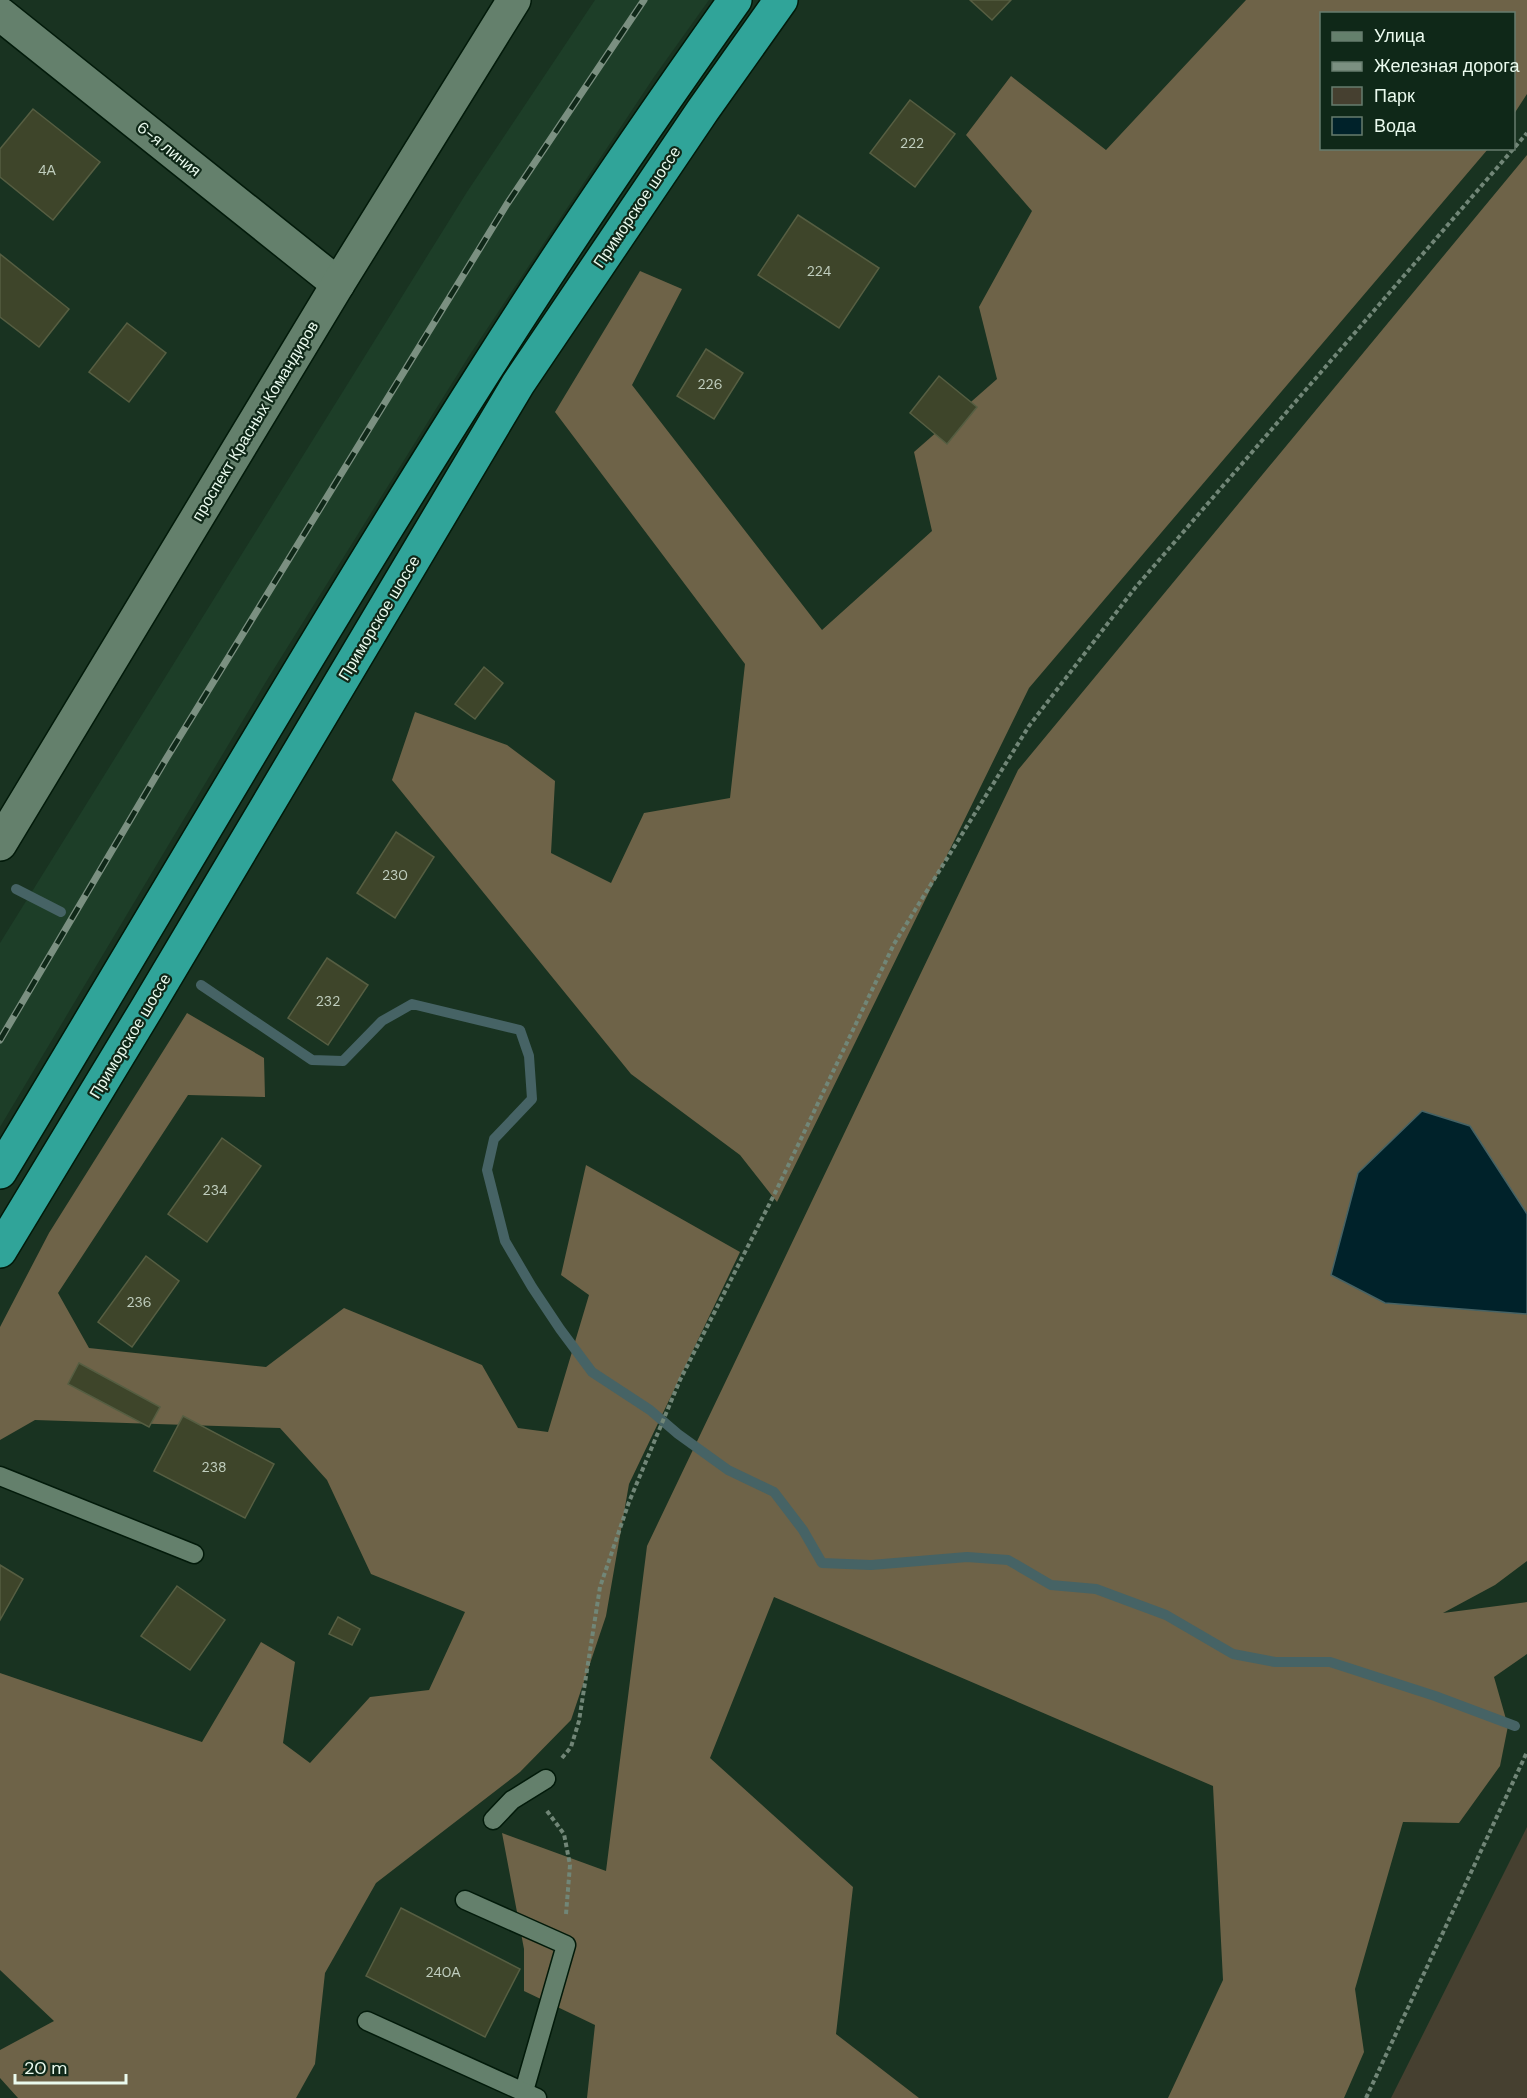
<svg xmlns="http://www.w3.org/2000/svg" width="1527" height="2098" font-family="'DM Sans',sans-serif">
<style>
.built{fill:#1d3e28}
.green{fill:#464030}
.forest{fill:#6e6348}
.water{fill:#00222a;stroke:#466365;stroke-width:1.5}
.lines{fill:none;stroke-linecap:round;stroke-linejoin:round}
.stream{stroke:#466365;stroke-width:10}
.building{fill:#3e452a;stroke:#565e42;stroke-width:1.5}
.lane-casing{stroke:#021a0a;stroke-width:21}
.street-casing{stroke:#021a0a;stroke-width:36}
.secondary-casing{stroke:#021a0a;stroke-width:36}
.highway-casing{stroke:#021a0a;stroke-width:36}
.path{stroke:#718677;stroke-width:4;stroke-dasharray:4.5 3;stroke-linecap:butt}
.lane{stroke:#64806c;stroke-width:18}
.street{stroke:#64806c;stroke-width:33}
.secondary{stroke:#64806c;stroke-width:33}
.highway{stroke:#30a499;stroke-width:33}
.rail-casing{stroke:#7b9081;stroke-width:7}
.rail{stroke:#0f2818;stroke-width:4.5;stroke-dasharray:14;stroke-linecap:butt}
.labels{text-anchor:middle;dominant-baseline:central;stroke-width:4.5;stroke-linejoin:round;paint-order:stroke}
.number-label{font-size:14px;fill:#bfcdbd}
.street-label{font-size:16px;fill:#eafaee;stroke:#0f2818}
</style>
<rect width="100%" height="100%" fill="#193321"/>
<polygon class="built" points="595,0 709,0 654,77 469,356 267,680 0,1127 0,943 467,192"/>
<polygon class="green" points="1527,1827 1527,2098 1391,2098"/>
<g class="forest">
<polygon points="1246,0 1527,0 1527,94 1514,114 1514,14 1322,14 1322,148 1488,149 1029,688 777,1202 740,1155 631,1074 392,780 415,712 507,745 555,781 551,853 611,883 644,813 730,798 745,664 555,412 640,271 682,289 632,385 822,630 932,531 914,452 997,379 979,307 1032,211 966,135 1011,76 1106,150"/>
<polygon points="1527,155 1527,1214 1470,1126 1385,1303 1527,1314 1527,1561 1495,1585 1443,1613 1527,1602 1527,1654 1494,1677 1508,1726 1500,1766 1459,1823 1403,1822 1355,1989 1364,2052 1344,2098 1168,2098 1223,1980 1213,1786 774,1597 710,1758 853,1887 836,2034 919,2098 587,2098 595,2025 524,1991 524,1949 502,1833 606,1871 647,1546 1018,770"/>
<polygon points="187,1013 264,1058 265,1097 188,1095 58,1293 89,1348 266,1367 344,1308 482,1365 518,1428 548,1432 589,1295 561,1275 586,1165 740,1252 629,1484 606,1616 571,1720 520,1772 376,1883 325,1973 315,2064 296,2098 18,2098 0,2078 0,2050 54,2021 0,1970 0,1673 202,1742 261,1642 295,1662 283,1743 310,1763 370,1697 429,1690 465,1612 371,1574 327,1480 280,1428 35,1420 0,1440 0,1327 49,1233"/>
</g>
<polygon class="water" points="1422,1111 1470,1126 1527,1214 1527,1314 1385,1303 1331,1275 1358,1173"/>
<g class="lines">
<g class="stream">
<polyline points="16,889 61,912"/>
<polyline points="201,985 312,1060 343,1061 382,1021 412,1004 520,1030 529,1056 532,1099 494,1139 487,1170 505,1241 532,1287 560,1329 592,1372 650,1410 678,1434 728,1470 774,1492 803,1530 822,1563 871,1565 967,1557 1008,1560 1051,1585 1096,1589 1166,1615 1233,1654 1275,1662 1330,1662 1435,1696 1515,1726"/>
</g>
</g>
<g class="building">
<polygon points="970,0 1011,0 992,20"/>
<polygon points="910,100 955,134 915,187 870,153"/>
<polygon points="33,109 100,162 53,220 0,177 0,149"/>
<polygon points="798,215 879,268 839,328 758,275"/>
<polygon points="0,254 69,309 39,347 0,317"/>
<polygon points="127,323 166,353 129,402 89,372"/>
<polygon points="706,349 743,373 714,419 677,396"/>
<polygon points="939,376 977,407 947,444 910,413"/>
<polygon points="484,667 503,683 475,719 455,704"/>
<polygon points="396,832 434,857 395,918 357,893"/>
<polygon points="327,958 368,985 328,1045 288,1018"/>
<polygon points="222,1138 261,1166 207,1242 168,1214"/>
<polygon points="146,1256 179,1281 132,1347 98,1322"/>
<polygon points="79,1363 160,1407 149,1427 68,1384"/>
<polygon points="183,1416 274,1464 245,1518 154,1471"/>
<polygon points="0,1565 23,1579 0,1620"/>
<polygon points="177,1586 225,1620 190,1670 141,1636"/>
<polygon points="338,1617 360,1629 352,1645 329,1634"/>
<polygon points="401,1908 520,1969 485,2037 366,1976"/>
</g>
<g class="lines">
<defs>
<g id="lane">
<polyline points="0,1476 194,1554"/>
<polyline points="493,1820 512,1800 546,1779"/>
<polyline points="465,1900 566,1945 524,2091"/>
<polyline points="367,2021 537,2098"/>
</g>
<polyline id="street" points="0,14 338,284"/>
<polyline id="secondary" points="0,844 338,284 514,0"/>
<g id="highway">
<path d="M 0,1172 C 162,904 318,633 486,369 C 565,244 649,121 735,0"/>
<polyline points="0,1251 147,1008 518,384 703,110 781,0"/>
</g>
</defs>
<use href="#lane" class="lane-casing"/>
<use href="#street" class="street-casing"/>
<use href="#secondary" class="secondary-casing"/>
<use href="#highway" class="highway-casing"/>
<g class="path">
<polyline points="562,1758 571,1747 579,1721 600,1587 629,1502 680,1380 777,1189 894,944 1029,726 1135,588 1527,133"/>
<polyline points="547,1811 564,1834 570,1865 566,1914"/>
<polyline points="1366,2098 1527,1752"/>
</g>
<use href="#lane" class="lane"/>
<use href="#street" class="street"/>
<use href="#secondary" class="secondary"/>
<use href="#highway" class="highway"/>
<defs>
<polyline id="rail" points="0,1040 166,759 507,204 644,0"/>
</defs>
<use href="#rail" class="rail-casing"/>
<use href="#rail" class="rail"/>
</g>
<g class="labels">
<g class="number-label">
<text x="912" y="143">222</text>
<text x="47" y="170">4А</text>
<text x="819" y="271">224</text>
<text x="710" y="384">226</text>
<text x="395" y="875">230</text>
<text x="328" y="1001">232</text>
<text x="215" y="1190">234</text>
<text x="139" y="1302">236</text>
<text x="214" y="1467">238</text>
<text x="443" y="1972">240А</text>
</g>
<g class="street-label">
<text transform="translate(169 149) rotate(39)">6-я линия</text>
<text transform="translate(637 207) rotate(-56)">Приморское шоссе</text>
<text transform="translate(255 421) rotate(-59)">проспект Красных Командиров</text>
<text transform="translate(379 618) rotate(-59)">Приморское шоссе</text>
<text transform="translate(130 1036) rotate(-59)">Приморское шоссе</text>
</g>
</g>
<rect x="1320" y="12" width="195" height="138" fill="#0f2818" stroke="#677c6e" stroke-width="1.5"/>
<rect x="1332" y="32" width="30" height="9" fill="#64806c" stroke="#677c6e" stroke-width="1.5"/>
<text x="1374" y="42" font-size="18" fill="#eafaee">Улица</text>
<rect x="1332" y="62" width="30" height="9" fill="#7b9081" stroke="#677c6e" stroke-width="1.5"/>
<text x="1374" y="72" font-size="18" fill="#eafaee">Железная дорога</text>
<rect x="1332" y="87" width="30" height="18" fill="#464030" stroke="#677c6e" stroke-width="1.5"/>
<text x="1374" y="102" font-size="18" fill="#eafaee">Парк</text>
<rect x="1332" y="117" width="30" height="18" fill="#00222a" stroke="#677c6e" stroke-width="1.5"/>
<text x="1374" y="132" font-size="18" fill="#eafaee">Вода</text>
<path d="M15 2074v9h111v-9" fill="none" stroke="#eafaee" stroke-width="3"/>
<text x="24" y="2074" font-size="18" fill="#eafaee" stroke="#0f2818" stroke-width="4.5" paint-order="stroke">20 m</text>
</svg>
